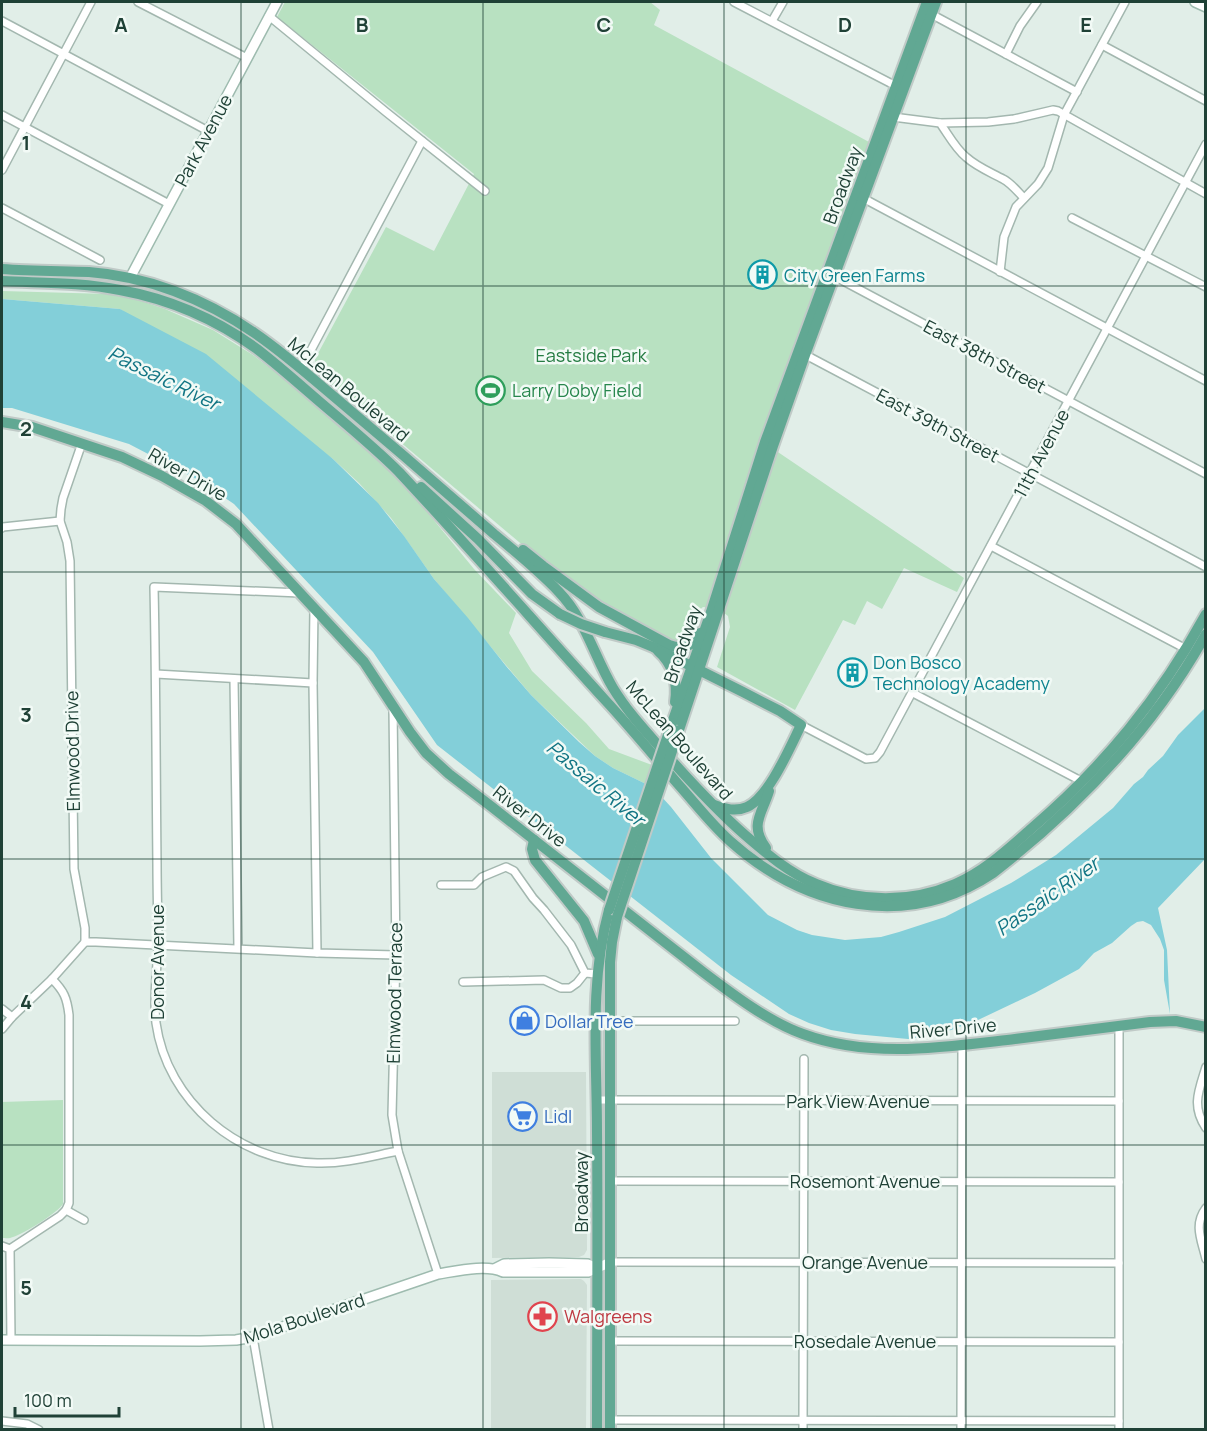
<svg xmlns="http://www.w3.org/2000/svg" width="1207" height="1431" font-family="Manrope,sans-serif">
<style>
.built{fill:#cfded6}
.green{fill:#b8e1c1}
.water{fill:#83cfd9}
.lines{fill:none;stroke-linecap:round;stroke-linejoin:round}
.street-casing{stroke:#a3b7af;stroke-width:10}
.secondary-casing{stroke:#9ebbaf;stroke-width:12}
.primary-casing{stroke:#c0cac7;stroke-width:14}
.street{stroke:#fff;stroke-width:7}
.secondary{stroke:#fff;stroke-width:9}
.primary{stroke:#61a893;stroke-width:10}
.primary-bridge-casing{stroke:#c0cac7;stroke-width:14;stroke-linecap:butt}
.primary-bridge{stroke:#61a893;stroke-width:10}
.grid{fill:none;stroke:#1f4136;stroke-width:1.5;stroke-opacity:0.55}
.labels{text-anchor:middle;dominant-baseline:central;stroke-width:5;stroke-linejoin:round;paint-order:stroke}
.street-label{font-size:18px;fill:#1f4136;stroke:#f2faf6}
.culture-label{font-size:18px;fill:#0d838f;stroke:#f2faf6;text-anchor:start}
.park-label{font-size:18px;fill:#257c43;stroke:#f2faf6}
.leisure-label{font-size:18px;fill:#27864d;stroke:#f2faf6;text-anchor:start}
.shop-label{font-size:18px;fill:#366cbe;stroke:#f2faf6;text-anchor:start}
.health-label{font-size:18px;fill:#be3a42;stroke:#f2faf6;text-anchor:start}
.water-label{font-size:20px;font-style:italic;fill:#127584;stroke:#f2faf6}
.grid-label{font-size:20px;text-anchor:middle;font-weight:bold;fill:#1f4136;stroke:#f2faf6;stroke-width:5;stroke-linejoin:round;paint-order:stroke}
</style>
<rect width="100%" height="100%" fill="#e1eee8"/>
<g class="built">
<polygon points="492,1072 586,1072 587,1250 584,1255 579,1257 492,1258"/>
<polygon points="581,1279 584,1281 587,1285 586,1429 491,1429 491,1280"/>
</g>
<g class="green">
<path d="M 285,2 L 650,2 L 660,10 L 654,25 L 869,142 L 760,440 L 964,578 L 957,592 L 904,568 L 882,609 L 867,601 L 855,625 L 843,620 L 795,710 L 717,667 L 730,627 L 728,616 L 719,609 L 703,607 L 693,615 L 683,645 C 638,622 593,600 551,569 L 316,371 L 315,359 L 386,227 L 434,251 L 474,174 L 277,17 Z"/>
<polygon points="2,291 108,294 138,300 165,309 213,330 253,355 304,394 400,479 474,569 516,613 509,633 532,671 586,723 609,749 652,765 646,784 613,768 595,756 531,695 434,579 391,518 359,483 333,459 120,309 2,299"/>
<path d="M 63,1100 L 63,1204 C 57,1213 24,1234 13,1237 C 8,1239 8,1238 3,1238 L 2,1238 L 2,1102 Z"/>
</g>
<polygon class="water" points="2,299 120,309 206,354 333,459 378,503 404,536 434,579 468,618 506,666 531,695 579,742 595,756 613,768 646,784 659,794 671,807 711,858 768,915 797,930 812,935 845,940 881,937 899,932 945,917 1011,883 1056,855 1113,808 1134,784 1143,777 1148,770 1163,756 1178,735 1205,708 1205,859 1158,908 1167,950 1170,1014 1164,980 1164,950 1160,939 1151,925 1143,921 1137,922 1131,926 1112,943 1094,953 1079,969 1035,993 978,1020 951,1030 930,1036 908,1039 855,1034 831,1030 809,1023 789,1014 731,975 437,745 373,652 234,504 200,481 129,444 12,408 2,408"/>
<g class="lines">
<defs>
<g id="street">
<polyline points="138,2 247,58"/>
<polyline points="734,2 896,86"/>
<polyline points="931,14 1077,92"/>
<polyline points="269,16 386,112 485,191"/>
<polyline points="2,21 208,131"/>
<polyline points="772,21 783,2"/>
<polyline points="1102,45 1206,101"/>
<polyline points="1006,54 1020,26 1037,2"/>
<polyline points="2,115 169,204"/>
<path d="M 893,117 L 940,123 C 948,134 955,148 966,157 C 977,167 990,172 1003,179 C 1011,183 1017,191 1024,198"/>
<polyline points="940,123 988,122 1014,119 1053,110 1058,111 1206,194"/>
<polyline points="2,170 91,2"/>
<polyline points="861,197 1206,381"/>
<polyline points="2,208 100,260"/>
<polyline points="1072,218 1206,287"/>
<polyline points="1000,272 1004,237 1016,207 1038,184 1048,168 1064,115 1125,2"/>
<polyline points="832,275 1206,474"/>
<polyline points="802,353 1206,567"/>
<polyline points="301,369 422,141"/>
<polyline points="2,528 3,527 60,521"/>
<polyline points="991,546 1186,649"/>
<path d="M 300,593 L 154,587 C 156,679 156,772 157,864 C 157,892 158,919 158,946 C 157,972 153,998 156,1023 C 167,1102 239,1162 317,1163 C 345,1164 372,1156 398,1151"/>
<polyline points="314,608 313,683 317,953"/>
<polyline points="156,674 313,683"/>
<polyline points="234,679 238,948"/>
<polyline points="913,693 1083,782"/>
<polyline points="393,708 396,955 392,1115 398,1151 438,1274"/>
<polyline points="801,725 866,759 875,758 880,752 1206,144"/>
<polyline points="441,885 474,885 482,877 506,867 514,871 533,898 544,910 571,945 585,973 597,974"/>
<polyline points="85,942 96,942 317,953 396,955"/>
<polyline points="463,982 544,980 561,988 570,988 577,983 585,973"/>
<polyline points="2,1009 12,1017"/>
<polyline points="596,1021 735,1021"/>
<polyline points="1119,1026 1119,1430"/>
<polyline points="2,1029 12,1017 52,979 85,942 85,928 74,869 70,561 67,542 60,521 61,509 63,498 82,443"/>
<path d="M 1206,1067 C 1199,1090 1191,1106 1206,1128"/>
<polyline points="597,1100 1119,1101"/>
<polyline points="611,1181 1119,1182"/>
<path d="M 1206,1208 C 1193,1225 1202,1241 1206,1259"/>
<polyline points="66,1210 84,1220"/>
<polyline points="2,1246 10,1249 11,1340"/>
<path d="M 10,1249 L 60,1216 L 66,1210 L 69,1203 L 69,1015 C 67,998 64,991 52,979"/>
<polyline points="611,1262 1119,1263"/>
<polyline points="253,1337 269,1430"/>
<polyline points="611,1341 1119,1342"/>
<polyline points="610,1420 1119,1421"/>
<polyline points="2,1421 27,1424 39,1430"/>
<polyline points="803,1430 804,1059"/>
<polyline points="961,1430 962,1045"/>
</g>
<g id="secondary">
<polyline points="1195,2 1206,7"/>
<polyline points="130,278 277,2"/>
<polyline points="496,1268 504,1264 549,1263 588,1264 597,1268"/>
<path d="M 2,1340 L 200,1341 L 236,1340 L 253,1337 L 438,1274 C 457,1271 486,1264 503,1272 L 588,1272 L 611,1262"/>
</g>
<g id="primary">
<path d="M 2,269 C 30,271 60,271 89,272 C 117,274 147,281 174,291 C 236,314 276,347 325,389 C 352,412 378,434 404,456 C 434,482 464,508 494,534 C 516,552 539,571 559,592 C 585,619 594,656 613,688 C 625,708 641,726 657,744 C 685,776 713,807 745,835 C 767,854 789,873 816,884 C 860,903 911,903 955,884 C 985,871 1008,849 1032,828 C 1104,766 1160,698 1206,614"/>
<path d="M 2,281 C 41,283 81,282 120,290 C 169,299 216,319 257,349 C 279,366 299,384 320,402 C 347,425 374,447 399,472 C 469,547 537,625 606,701 C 631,728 654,756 678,784 C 695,803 711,824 730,841 C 805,908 906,931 993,873 C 1078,807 1153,729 1206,634"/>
<path d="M 2,422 L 32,427 L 122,457 L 162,476 L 206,501 L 236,524 L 364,662 L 410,732 L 426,753 L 449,774 L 492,807 L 703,972 C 732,994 769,1022 803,1034 C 871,1059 945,1047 1015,1039 C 1060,1033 1105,1028 1150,1022 L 1176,1021 L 1206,1027"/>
<polyline points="421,487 478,539 532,594 560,614"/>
<path d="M 523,550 L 543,566 L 599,607 L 669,645 C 683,650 692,647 700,633"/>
<path d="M 605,632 L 636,640 L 653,647 L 743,692 L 780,711 L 801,725 C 790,747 769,797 747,807 C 736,812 725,809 714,805"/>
<path d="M 658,651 C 673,664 678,683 675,702"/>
<polyline points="672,723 711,612 765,442 927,2"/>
<polyline points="679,730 773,446 805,355 936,2"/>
<polyline points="534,840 532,849 535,860 584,921 598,954"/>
<path d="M 766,848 C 749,825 762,814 769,791"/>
<path d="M 597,1430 C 597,1330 598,1231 597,1132 C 597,1059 589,982 609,910"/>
<polyline points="610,1430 610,962 612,942 617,917"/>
</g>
</defs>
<use href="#street" class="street-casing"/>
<use href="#secondary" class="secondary-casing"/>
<use href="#primary" class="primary-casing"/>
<use href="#street" class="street"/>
<use href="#secondary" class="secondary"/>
<use href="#primary" class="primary"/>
<defs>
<g id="primary-bridge">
<polyline points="560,614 581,624 605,632"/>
<polyline points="609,910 672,723"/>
<polyline points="617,917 679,730"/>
</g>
</defs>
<use href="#primary-bridge" class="primary-bridge-casing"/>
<use href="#primary-bridge" class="primary-bridge"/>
</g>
<path class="grid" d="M 241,2 L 241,1430M 483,2 L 483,1430M 724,2 L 724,1430M 966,2 L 966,1430M 2,286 L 1206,286M 2,572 L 1206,572M 2,859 L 1206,859M 2,1145 L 1206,1145"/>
<defs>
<symbol id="building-ring" viewBox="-11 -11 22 22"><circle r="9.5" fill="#f2faf6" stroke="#0f9aa8" stroke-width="1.5"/><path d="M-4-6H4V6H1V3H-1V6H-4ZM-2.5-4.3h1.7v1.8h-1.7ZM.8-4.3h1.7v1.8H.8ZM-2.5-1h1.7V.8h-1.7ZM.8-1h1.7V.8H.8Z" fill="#0f9aa8"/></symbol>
<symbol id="stadium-ring" viewBox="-11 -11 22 22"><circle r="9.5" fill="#f2faf6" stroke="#2e9e5b" stroke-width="1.5"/><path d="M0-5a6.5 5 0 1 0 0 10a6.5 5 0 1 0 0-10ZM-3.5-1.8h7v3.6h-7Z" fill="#2e9e5b"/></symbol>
<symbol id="shop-ring" viewBox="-11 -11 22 22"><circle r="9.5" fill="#f2faf6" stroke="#3f7fe0" stroke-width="1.5"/><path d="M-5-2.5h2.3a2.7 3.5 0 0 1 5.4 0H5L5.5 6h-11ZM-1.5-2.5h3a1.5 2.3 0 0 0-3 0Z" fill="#3f7fe0"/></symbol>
<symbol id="supermarket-ring" viewBox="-11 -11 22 22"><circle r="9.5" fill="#f2faf6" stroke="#3f7fe0" stroke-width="1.5"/><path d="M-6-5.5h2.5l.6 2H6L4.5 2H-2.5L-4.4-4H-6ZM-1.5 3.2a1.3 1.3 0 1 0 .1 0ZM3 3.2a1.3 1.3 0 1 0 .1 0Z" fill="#3f7fe0"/></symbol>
<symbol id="pharmacy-ring" viewBox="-11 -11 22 22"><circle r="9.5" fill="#f2faf6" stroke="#e0444e" stroke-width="1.5"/><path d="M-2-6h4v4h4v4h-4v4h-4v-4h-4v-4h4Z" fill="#e0444e"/></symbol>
</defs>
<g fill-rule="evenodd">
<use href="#building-ring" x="746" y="258" width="33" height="33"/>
<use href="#stadium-ring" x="474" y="374" width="33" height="33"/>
<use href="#building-ring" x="836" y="656" width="33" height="33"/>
<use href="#shop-ring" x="508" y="1004" width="33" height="33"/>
<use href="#supermarket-ring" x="506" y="1100" width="33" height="33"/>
<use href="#pharmacy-ring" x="526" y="1300" width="33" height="33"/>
</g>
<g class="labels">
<g class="street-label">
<text transform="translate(203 140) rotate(-62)">Park Avenue</text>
<text transform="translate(842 185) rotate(-70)">Broadway</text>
<text transform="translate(985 356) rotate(28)">East 38th Street</text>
<text transform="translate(349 389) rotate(40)">McLean Boulevard</text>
<text transform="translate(938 425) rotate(28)">East 39th Street</text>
<text transform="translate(1041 453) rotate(-62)">11th Avenue</text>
<text transform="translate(188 474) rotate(30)">River Drive</text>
<text transform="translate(682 644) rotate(-71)">Broadway</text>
<text transform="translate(680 740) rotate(49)">McLean Boulevard</text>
<text transform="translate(72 751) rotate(-91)">Elmwood Drive</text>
<text transform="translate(530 816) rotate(38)">River Drive</text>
<text transform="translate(157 962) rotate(-90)">Donor Avenue</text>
<text transform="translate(394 993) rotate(-89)">Elmwood Terrace</text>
<text transform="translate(953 1028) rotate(-5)">River Drive</text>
<text x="858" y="1101">Park View Avenue</text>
<text x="865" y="1181">Rosemont Avenue</text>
<text transform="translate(581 1192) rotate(-90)">Broadway</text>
<text x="865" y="1262">Orange Avenue</text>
<text transform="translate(304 1318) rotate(-18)">Mola Boulevard</text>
<text x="865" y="1341">Rosedale Avenue</text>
</g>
<g class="culture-label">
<text x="784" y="275">City Green Farms</text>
<text x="873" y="662">Don Bosco<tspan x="873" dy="21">Technology Academy</tspan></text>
</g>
<g class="park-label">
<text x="591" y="355">Eastside Park</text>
</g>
<g class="leisure-label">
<text x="512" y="390">Larry Doby Field</text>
</g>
<g class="shop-label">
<text x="545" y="1021">Dollar Tree</text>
<text x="544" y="1116">Lidl</text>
</g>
<g class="health-label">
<text x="564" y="1316">Walgreens</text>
</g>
<g class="water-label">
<text transform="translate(164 378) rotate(26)">Passaic River</text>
<text transform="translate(596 783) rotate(40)">Passaic River</text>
<text transform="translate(1047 896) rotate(-35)">Passaic River</text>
</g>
</g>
<g class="grid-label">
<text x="121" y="32">A</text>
<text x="362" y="32">B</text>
<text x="604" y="32">C</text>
<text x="845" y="32">D</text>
<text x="1086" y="32">E</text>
<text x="26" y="150">1</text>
<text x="26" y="436">2</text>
<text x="26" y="722">3</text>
<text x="26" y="1009">4</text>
<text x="26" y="1295">5</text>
</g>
<rect width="1207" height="1431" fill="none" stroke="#1f4136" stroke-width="6"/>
<path d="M15 1407v9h104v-9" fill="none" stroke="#1f4136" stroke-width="3"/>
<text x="24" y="1407" font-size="18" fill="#1f4136" stroke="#f2faf6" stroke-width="4.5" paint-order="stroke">100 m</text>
</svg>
